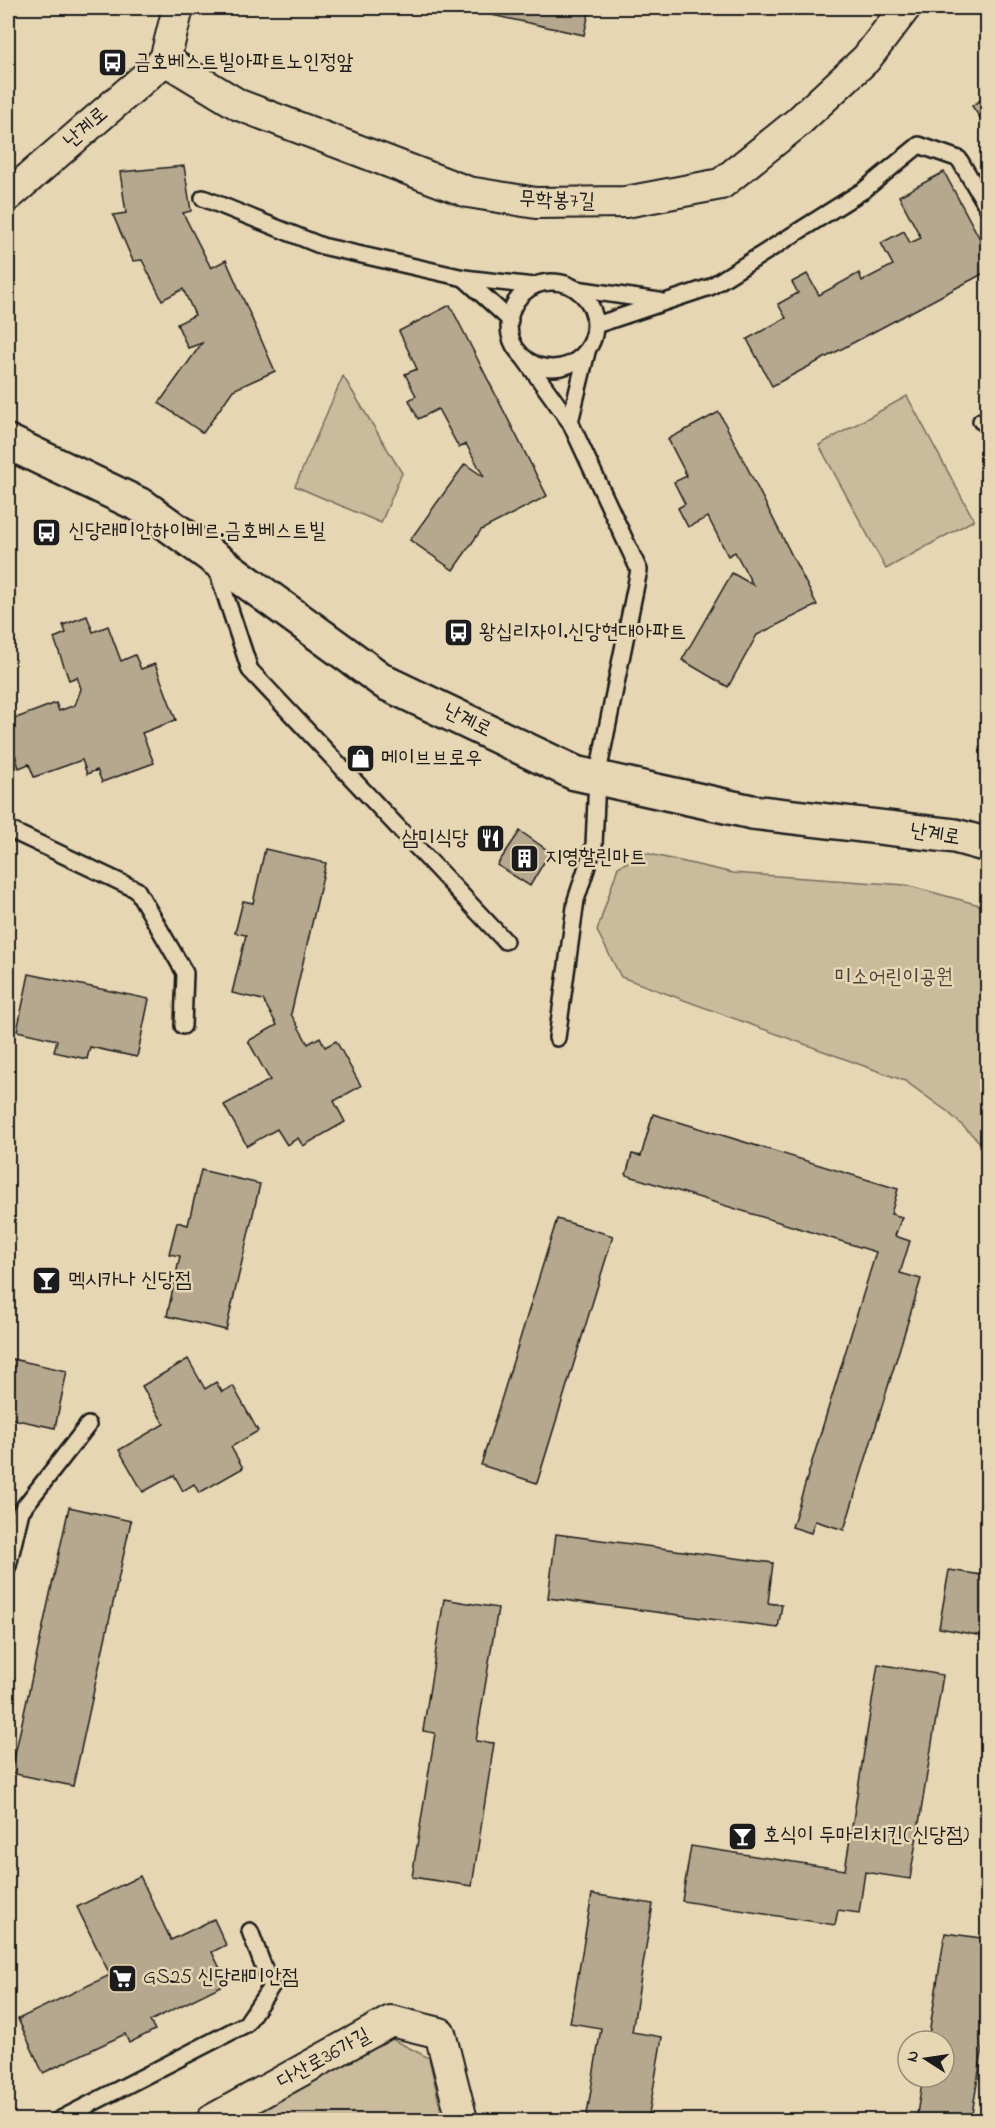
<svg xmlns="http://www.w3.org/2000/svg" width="995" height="2128" font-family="'Indie Flower','Poor Story',sans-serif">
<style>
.green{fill:#cabb9d;stroke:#736c5c;stroke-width:1.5}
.building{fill:#b5a88e;stroke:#1c1c1c;stroke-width:1.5}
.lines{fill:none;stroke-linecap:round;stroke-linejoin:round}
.lane-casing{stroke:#1c1c1c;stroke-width:20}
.street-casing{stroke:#1c1c1c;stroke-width:34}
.secondary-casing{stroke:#1c1c1c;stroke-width:38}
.lane{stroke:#e7d6b3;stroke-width:15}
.street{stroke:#e7d6b3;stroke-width:30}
.secondary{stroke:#e7d6b3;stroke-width:33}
.labels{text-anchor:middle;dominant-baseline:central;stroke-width:5;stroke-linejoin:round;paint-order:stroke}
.poi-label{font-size:21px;fill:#1c1c1c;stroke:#e7d6b3;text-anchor:start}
.street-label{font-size:21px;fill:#1c1c1c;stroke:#e7d6b3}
.park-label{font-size:21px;fill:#48443c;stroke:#e7d6b3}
</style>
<rect width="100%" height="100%" fill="#e7d6b3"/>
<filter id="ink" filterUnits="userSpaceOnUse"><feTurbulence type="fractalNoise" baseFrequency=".0167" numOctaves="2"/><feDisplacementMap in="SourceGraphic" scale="12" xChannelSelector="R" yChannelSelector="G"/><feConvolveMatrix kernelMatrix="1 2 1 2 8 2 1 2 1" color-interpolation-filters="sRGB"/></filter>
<g filter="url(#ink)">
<g class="green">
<polygon points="343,376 402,473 381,523 295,486"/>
<polygon points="907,396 974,520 886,569 819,445"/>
<polygon points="645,853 733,873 906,885 987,907 987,1149 948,1112 905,1081 621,977 597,931 618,867"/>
<polygon points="388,2037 429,2058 443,2120 241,2120"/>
</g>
<g class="building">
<polygon points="460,8 590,8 584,35"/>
<polygon points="988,95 988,129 972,106"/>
<polygon points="184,166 191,211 183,213 211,268 226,260 275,371 233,390 203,433 159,403 202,343 188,348 177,324 195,315 183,289 162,300 142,260 133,261 113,215 126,213 120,172"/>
<polygon points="944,172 988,254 988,271 772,386 747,339 786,318 778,304 798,293 792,282 807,274 819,295 859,273 862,281 893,265 881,243 904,231 910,243 921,238 899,196"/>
<polygon points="450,305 547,496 481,530 453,570 410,540 465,464 484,477 466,444 459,448 438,409 418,419 409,400 416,396 405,374 417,369 399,331"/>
<polygon points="719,412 817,605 757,635 728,687 682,660 732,573 753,585 735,552 728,556 708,517 688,527 678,508 685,504 674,482 687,476 668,439"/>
<polygon points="87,616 93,632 108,626 121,661 135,655 141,669 155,664 176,720 142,733 154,763 102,782 97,770 87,774 82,760 34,777 29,764 19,768 8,730 13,727 11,720 56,703 59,711 75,705 81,689 77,677 69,680 54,638 66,633 63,625"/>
<polygon points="520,831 550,852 530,886 497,865"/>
<polygon points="265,849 326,863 291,1014 308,1044 320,1037 325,1047 336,1041 361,1086 334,1101 345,1122 303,1146 298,1138 287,1145 277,1129 247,1146 224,1105 270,1080 248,1041 277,1025 263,1000 232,993 246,935 235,933 243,901 253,903"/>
<polygon points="29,974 149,999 137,1057 90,1047 87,1059 54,1052 57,1040 17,1031"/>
<polygon points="653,1114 898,1189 891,1214 902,1217 895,1236 910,1241 900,1273 921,1279 844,1530 815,1521 811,1533 792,1527 876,1252 626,1175 632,1154 641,1156"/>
<polygon points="201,1170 260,1184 226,1330 167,1316 180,1256 169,1254 177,1222 188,1225"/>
<polygon points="557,1219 613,1236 537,1483 481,1465"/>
<polygon points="8,1358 67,1371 55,1428 8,1418"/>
<polygon points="188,1359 205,1389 216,1382 222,1392 233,1386 258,1431 231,1447 243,1468 199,1493 194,1484 183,1491 174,1475 143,1492 119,1450 164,1424 142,1386"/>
<polygon points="69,1507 131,1521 73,1786 11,1773"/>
<polygon points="556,1534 773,1563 768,1603 782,1605 778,1628 548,1598"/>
<polygon points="949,1570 988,1576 988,1637 939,1628"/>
<polygon points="444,1599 498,1608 476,1741 494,1743 472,1886 412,1877 435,1733 423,1731"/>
<polygon points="878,1664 943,1675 910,1879 865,1872 859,1913 838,1910 835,1925 682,1901 691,1846 845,1870"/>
<polygon points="140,1876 171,1940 214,1919 226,1945 212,1952 227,1983 150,2021 155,2030 129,2043 125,2034 43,2073 18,2019 110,1975 77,1907"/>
<polygon points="592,1894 653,1904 632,2032 662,2037 648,2120 586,2120 601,2028 570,2023"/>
<polygon points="945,1933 988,1939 988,2016 971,2120 916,2120 923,2077 944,2077 944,2041 928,2041"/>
</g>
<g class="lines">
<defs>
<g id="lane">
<polyline points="203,198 322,246 464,278 534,286"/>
<polyline points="464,278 510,320"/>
<circle cx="552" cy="325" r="43"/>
<polyline points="576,289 659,301"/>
<polyline points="596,325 710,287 864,190 919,145 959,159 988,208"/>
<polyline points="524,358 570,422 639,570 597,778 594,845 576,900 557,1038"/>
<polyline points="981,421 988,424"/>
<polyline points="570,422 587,352"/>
<polyline points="215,564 250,670 505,941"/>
<polyline points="8,829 137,890 185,973 183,1026"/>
<polyline points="8,1566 21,1511 88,1425"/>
<polyline points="59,2120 246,2024 271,1987 250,1931"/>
</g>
<g id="street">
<polyline points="165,60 239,105 468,192 536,203 626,202 721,184 797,123 866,59 905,8"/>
<polyline points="165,60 178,8"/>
<polyline points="8,196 165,60"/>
<polyline points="212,2120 391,2021 440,2033 462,2120"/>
</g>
<polyline id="secondary" points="8,442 144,507 386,683 575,773 752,812 955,836 988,845"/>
</defs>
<use href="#lane" class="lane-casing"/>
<use href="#street" class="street-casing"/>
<use href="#secondary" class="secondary-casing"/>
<use href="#lane" class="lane"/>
<use href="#street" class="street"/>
<use href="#secondary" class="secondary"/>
</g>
</g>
<defs>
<symbol id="bus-square" viewBox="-11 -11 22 22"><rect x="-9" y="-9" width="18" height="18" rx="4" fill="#1c1c1c" stroke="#e7d6b3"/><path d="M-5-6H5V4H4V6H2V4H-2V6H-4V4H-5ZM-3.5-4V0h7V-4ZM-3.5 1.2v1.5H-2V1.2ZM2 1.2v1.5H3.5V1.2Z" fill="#fff"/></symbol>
<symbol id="shop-square" viewBox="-11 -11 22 22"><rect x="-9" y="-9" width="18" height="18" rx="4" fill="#1c1c1c" stroke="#e7d6b3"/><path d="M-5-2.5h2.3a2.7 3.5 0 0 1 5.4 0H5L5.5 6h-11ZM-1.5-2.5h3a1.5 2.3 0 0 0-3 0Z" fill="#fff"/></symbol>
<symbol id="restaurant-square" viewBox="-11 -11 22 22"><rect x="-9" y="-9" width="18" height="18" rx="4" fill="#1c1c1c" stroke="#e7d6b3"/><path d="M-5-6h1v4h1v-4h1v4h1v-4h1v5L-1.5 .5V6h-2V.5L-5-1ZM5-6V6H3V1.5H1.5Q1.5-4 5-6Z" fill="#fff"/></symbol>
<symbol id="building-square" viewBox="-11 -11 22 22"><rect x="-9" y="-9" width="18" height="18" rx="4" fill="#1c1c1c" stroke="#e7d6b3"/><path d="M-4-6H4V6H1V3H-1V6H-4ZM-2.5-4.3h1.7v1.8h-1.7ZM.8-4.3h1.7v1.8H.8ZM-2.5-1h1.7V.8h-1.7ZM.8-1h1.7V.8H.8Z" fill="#fff"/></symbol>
<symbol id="bar-square" viewBox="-11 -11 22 22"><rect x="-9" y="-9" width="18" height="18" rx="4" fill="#1c1c1c" stroke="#e7d6b3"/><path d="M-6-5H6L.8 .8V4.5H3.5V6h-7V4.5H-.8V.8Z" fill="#fff"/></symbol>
<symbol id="supermarket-square" viewBox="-11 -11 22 22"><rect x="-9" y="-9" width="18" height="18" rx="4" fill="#1c1c1c" stroke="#e7d6b3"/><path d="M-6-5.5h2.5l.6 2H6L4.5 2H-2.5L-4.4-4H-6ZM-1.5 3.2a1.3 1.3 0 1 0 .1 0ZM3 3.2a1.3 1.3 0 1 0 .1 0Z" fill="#fff"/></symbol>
</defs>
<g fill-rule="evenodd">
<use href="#bus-square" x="96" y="46" width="33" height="33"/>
<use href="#bus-square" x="30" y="516" width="33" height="33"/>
<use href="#bus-square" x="442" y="616" width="33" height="33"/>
<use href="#shop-square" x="344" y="742" width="33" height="33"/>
<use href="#restaurant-square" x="474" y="822" width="33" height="33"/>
<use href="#building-square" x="508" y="842" width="33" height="33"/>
<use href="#bar-square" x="30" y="1264" width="33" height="33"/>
<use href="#bar-square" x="726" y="1820" width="33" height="33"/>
<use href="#supermarket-square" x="106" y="1962" width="33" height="33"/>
</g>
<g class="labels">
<g class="poi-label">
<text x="134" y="63">금호베스트빌아파트노인정앞</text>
<text x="68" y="532">신당래미안하이베르.금호베스트빌</text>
<text x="479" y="633">왕십리자이.신당현대아파트</text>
<text x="381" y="759">메이브브로우</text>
<text x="469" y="839" text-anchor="end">삼미식당</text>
<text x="545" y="858">지영할린마트</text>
<text x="68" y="1281">멕시카나 신당점</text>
<text x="763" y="1836">호식이 두마리치킨(신당점)</text>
<text x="143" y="1978">GS25 신당래미안점</text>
</g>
<g class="street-label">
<text transform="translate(86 128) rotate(-41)">난계로</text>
<text transform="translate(557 201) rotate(2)">무학봉7길</text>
<text transform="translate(467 721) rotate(26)">난계로</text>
<text transform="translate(935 835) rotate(9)">난계로</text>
<text transform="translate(324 2059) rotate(-29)">다산로36가길</text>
</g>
<g class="park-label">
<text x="894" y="978">미소어린이공원</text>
</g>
</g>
<rect width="995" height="2128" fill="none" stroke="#e7d6b3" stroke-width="30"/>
<rect x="15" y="15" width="965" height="2098" fill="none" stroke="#1c1c1c" stroke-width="2" filter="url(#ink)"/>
<g transform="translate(926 2059) rotate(282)"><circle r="28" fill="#e7d6b3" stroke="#968c77" stroke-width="1.5"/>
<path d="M0-4.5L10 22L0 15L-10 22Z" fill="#1c1c1c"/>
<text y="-9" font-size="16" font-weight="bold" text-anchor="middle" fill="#1c1c1c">N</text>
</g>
</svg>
